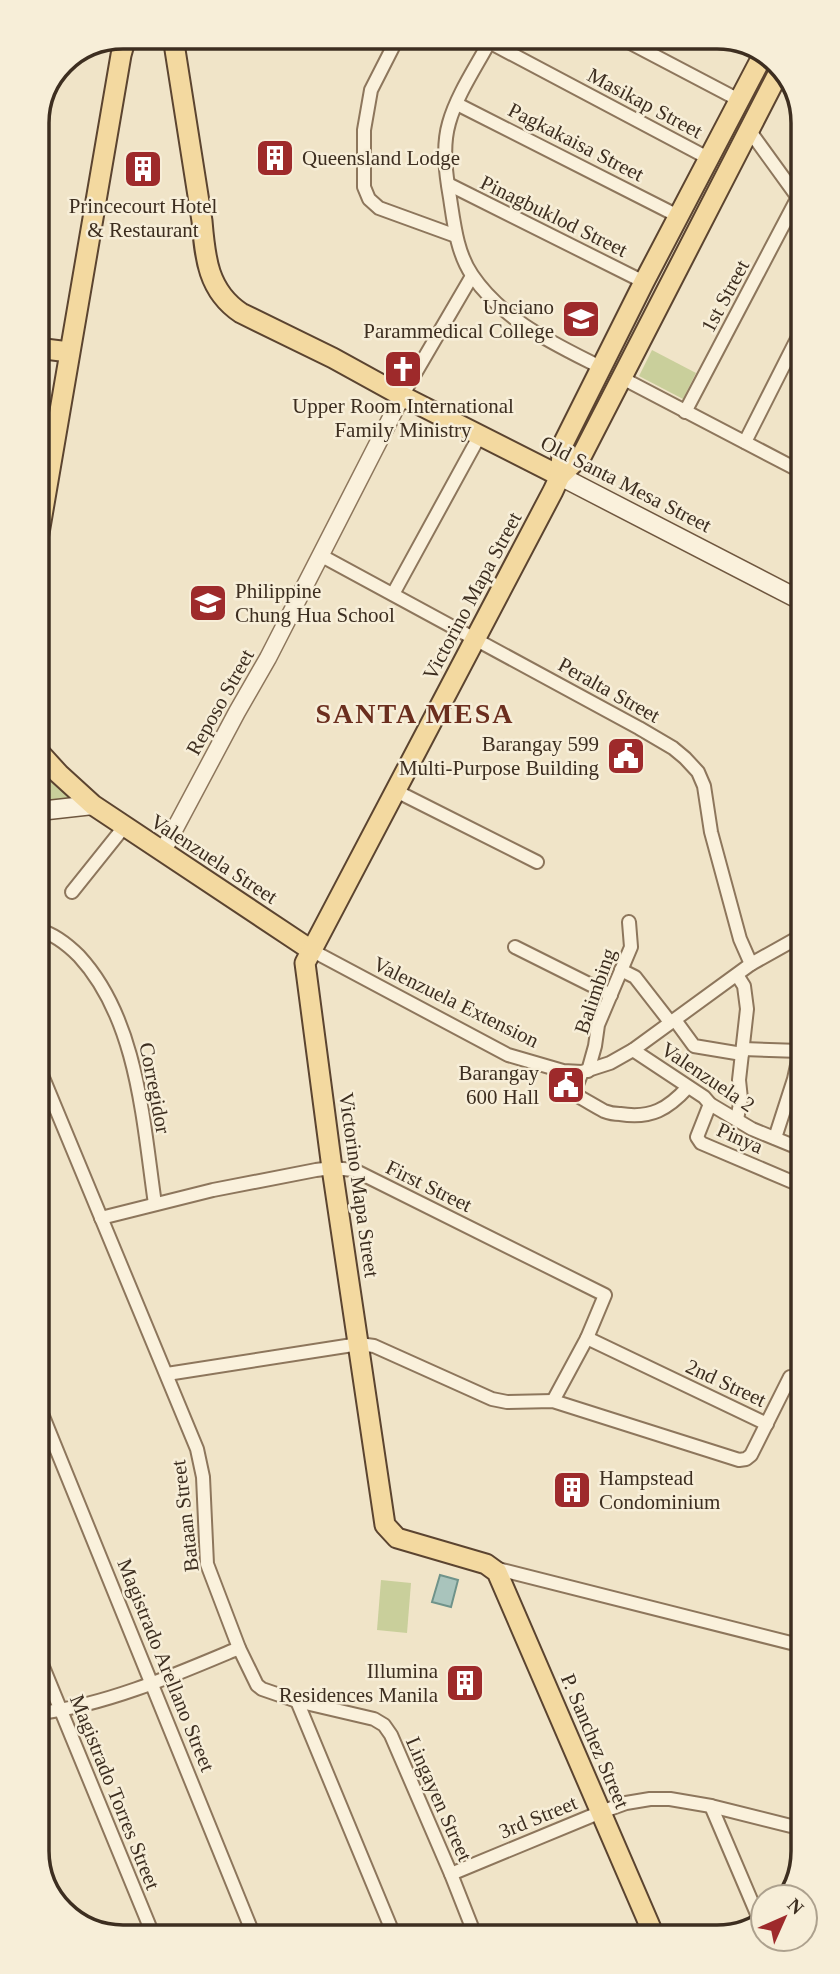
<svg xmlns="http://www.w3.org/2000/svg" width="840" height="1974" font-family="Georgia,serif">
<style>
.green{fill:#c9cf9b}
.water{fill:#a9c4bc;stroke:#6f938a;stroke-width:2}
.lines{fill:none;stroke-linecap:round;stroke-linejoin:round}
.minor-casing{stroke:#8d765c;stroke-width:16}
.tertiary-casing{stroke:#8d765c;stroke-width:19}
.secondary-casing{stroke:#6f573f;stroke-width:21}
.primary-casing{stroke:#5b4430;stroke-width:23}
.minor{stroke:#faf1dc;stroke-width:12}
.tertiary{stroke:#faf1dc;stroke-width:16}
.secondary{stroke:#faf1dc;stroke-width:18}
.primary{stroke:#f3d9a0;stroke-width:19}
.labels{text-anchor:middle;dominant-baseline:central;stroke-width:5;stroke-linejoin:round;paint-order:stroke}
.street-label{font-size:21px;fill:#3d2e20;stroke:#f7eed8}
.poi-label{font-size:21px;fill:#3d2e20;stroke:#f7eed8;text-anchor:end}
.district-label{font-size:28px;font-weight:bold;letter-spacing:2px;fill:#6b2e1e;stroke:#f7eed8}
.rim{fill:none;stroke:#3d2e20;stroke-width:3.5}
</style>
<rect width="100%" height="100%" fill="#f0e4c8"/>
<g class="green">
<polygon points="652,350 696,373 683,399 639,376"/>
<polygon points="38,764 74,799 39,807"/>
<polygon points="381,1580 411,1583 407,1633 377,1630"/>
</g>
<polygon class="water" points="440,1575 458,1580 451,1607 432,1602"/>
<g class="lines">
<defs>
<g id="minor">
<polyline points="398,37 371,90 364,130 364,187 369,199 379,208 456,236"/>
<path d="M 492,37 C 478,64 457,94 449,123 C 442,147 446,175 450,198 C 454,224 457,253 472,275 C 503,321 555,344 602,368"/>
<polyline points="619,37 739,100"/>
<polyline points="489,42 708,158"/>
<polyline points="457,104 678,216"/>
<polyline points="749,130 799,199"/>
<polyline points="448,184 644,282"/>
<polyline points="622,378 800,471"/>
<polyline points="402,396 472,276"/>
<polyline points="685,412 798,197"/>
<polyline points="745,442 799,335"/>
<polyline points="320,555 639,728 673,748 685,758 698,772 704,786 711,832 740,939 751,964"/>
<polyline points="393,594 480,435"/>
<polyline points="396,791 537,862"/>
<polyline points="72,892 124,827"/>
<path d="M 39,930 C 54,934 68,945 79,956 C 138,1020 143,1122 155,1204"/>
<polyline points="515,947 611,995"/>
<polyline points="311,950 508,1055 563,1071 582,1072 610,1063 633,1050 751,964 801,936"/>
<polyline points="621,970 635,977 670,1022"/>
<polyline points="737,975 744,986 747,1009 739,1080 741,1099 737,1119"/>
<polyline points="675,1020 694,1046 742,1054"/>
<polyline points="743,1049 800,1051"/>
<polyline points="633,1050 704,1097 710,1104 752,1129 801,1149"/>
<polyline points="39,1068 197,1449 203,1477 207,1564 239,1648 257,1685 262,1689 297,1701 374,1719 384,1725 391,1735 451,1874 475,1935"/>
<polyline points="588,1071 595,1046 598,1025 631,947 629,922"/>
<path d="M 582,1072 L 574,1092 L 576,1095 C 585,1100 595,1106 604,1111 C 609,1113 615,1114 620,1114 C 651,1119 668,1109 688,1087"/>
<polyline points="710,1104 697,1137 701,1143 802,1186"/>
<polyline points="775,1138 794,1079 801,1047"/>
<polyline points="101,1218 213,1190 316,1170 332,1168 354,1170 605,1295 587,1338 553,1401"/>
<polyline points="587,1338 767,1424"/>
<polyline points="167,1374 359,1344 374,1346 492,1399 507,1402 553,1401 739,1460 746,1459 751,1455 790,1377"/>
<polyline points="40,1409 254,1936"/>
<polyline points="494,1568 803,1646"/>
<polyline points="41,1662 154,1937"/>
<polyline points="297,1701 394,1935"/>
<path d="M 41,1713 C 109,1704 177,1674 239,1648"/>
<polyline points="711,1806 760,1921"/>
<polyline points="451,1874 601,1812 626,1803 650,1799 670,1799 711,1806 803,1829"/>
</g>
<polyline id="tertiary" points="163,851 237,712 268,658 402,396"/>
<g id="secondary">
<polyline points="560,476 800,600"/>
<polyline points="39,811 93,805"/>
</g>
<g id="primary">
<path d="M 173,37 L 202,221 C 205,258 208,291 241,313 L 333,358 L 402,396 L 560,476"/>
<polyline points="37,348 69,352"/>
<polyline points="560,476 582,455 780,70"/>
<polyline points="38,539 121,55 126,37"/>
<polyline points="38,751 59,774 93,805 311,950"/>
<polyline points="653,1933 497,1572 486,1564 397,1538 385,1525 332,1168 305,963 553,491 560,476 563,444 644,282 764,53"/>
</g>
</defs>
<use href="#minor" class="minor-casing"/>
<use href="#tertiary" class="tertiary-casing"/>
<use href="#secondary" class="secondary-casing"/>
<use href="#primary" class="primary-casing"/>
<use href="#minor" class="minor"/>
<use href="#tertiary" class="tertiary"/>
<use href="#secondary" class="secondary"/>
<use href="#primary" class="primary"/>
</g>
<defs>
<symbol id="building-square" viewBox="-11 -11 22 22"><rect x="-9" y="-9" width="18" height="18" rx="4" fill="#9e2a2b" stroke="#f7eed8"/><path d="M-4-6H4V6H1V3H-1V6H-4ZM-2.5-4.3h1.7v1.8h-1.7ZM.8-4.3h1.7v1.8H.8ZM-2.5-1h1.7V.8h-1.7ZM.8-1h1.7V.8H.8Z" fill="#fff"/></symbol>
<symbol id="university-square" viewBox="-11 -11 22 22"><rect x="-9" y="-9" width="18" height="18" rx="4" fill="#9e2a2b" stroke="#f7eed8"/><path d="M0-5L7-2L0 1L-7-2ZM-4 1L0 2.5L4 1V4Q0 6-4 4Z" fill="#fff"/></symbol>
<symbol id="church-square" viewBox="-11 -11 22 22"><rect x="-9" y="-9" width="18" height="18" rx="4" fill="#9e2a2b" stroke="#f7eed8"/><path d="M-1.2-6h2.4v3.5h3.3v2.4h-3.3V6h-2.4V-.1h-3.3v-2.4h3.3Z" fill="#fff"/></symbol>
<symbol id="school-square" viewBox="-11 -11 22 22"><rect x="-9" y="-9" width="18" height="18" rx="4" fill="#9e2a2b" stroke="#f7eed8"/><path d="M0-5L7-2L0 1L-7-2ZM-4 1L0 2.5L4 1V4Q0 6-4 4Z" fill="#fff"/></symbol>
<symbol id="civic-square" viewBox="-11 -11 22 22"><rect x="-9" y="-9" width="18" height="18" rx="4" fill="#9e2a2b" stroke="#f7eed8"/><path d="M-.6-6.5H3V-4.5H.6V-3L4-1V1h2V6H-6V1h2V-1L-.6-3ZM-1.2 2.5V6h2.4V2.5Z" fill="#fff"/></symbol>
</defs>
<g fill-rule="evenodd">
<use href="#building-square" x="253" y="136" width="44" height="44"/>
<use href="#building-square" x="121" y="147" width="44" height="44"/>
<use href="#university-square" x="559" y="297" width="44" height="44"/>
<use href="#church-square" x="381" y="347" width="44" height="44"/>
<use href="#school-square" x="186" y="581" width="44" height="44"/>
<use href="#civic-square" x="604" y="734" width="44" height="44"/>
<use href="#civic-square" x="544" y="1063" width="44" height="44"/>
<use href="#building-square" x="550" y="1468" width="44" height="44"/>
<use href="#building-square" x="443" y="1661" width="44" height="44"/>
</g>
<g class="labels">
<g class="street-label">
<text transform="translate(645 103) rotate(28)">Masikap Street</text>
<text transform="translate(576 142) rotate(27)">Pagkakaisa Street</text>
<text transform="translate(554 216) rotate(26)">Pinagbuklod Street</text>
<text transform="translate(725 296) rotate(-62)">1st Street</text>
<text transform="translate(626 484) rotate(27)">Old Santa Mesa Street</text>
<text transform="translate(472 596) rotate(-62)">Victorino Mapa Street</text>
<text transform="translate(609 690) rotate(29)">Peralta Street</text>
<text transform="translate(220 702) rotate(-61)">Reposo Street</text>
<text transform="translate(214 859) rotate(33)">Valenzuela Street</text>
<text transform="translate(595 991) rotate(-71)">Balimbing</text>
<text transform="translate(456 1002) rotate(26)">Valenzuela Extension</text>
<text transform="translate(708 1077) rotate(34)">Valenzuela 2</text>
<text transform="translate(155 1088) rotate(79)">Corregidor</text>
<text transform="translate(740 1138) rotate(24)">Pinya</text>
<text transform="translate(359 1185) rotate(82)">Victorino Mapa Street</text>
<text transform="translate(429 1186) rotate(26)">First Street</text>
<text transform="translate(726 1383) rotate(25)">2nd Street</text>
<text transform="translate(185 1516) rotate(-97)">Bataan Street</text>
<text transform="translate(166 1665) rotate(68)">Magistrado Arellano Street</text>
<text transform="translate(595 1741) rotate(67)">P. Sanchez Street</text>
<text transform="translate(115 1792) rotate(68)">Magistrado Torres Street</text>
<text transform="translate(439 1799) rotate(66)">Lingayen Street</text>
<text transform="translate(538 1817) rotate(-22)">3rd Street</text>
</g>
<g class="poi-label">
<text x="302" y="158" text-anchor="start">Queensland Lodge</text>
<text x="143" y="206" text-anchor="middle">Princecourt Hotel<tspan x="143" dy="24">&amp; Restaurant</tspan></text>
<text x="554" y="307">Unciano<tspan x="554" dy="24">Parammedical College</tspan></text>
<text x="403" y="406" text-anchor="middle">Upper Room International<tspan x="403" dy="24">Family Ministry</tspan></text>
<text x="235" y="591" text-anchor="start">Philippine<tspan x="235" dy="24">Chung Hua School</tspan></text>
<text x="599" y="744">Barangay 599<tspan x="599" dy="24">Multi-Purpose Building</tspan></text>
<text x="539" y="1073">Barangay<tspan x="539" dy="24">600 Hall</tspan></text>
<text x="599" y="1478" text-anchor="start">Hampstead<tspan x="599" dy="24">Condominium</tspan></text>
<text x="438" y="1671">Illumina<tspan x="438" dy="24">Residences Manila</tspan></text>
</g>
<g class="district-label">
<text x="415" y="713">SANTA MESA</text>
</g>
</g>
<path d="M0 0H840V1974H0ZM123 49H717A74 74 0 0 1 791 123V1851A74 74 0 0 1 717 1925H123A74 74 0 0 1 49 1851V123A74 74 0 0 1 123 49Z" fill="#f7eed8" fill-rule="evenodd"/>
<path class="rim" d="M123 49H717A74 74 0 0 1 791 123V1851A74 74 0 0 1 717 1925H123A74 74 0 0 1 49 1851V123A74 74 0 0 1 123 49Z"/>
<g transform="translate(784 1918) rotate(45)"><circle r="33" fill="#f7eed8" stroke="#ada18e" stroke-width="2"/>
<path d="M0-5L12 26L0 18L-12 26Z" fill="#9e2a2b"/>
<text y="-10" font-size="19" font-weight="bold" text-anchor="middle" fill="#3d2e20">N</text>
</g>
</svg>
